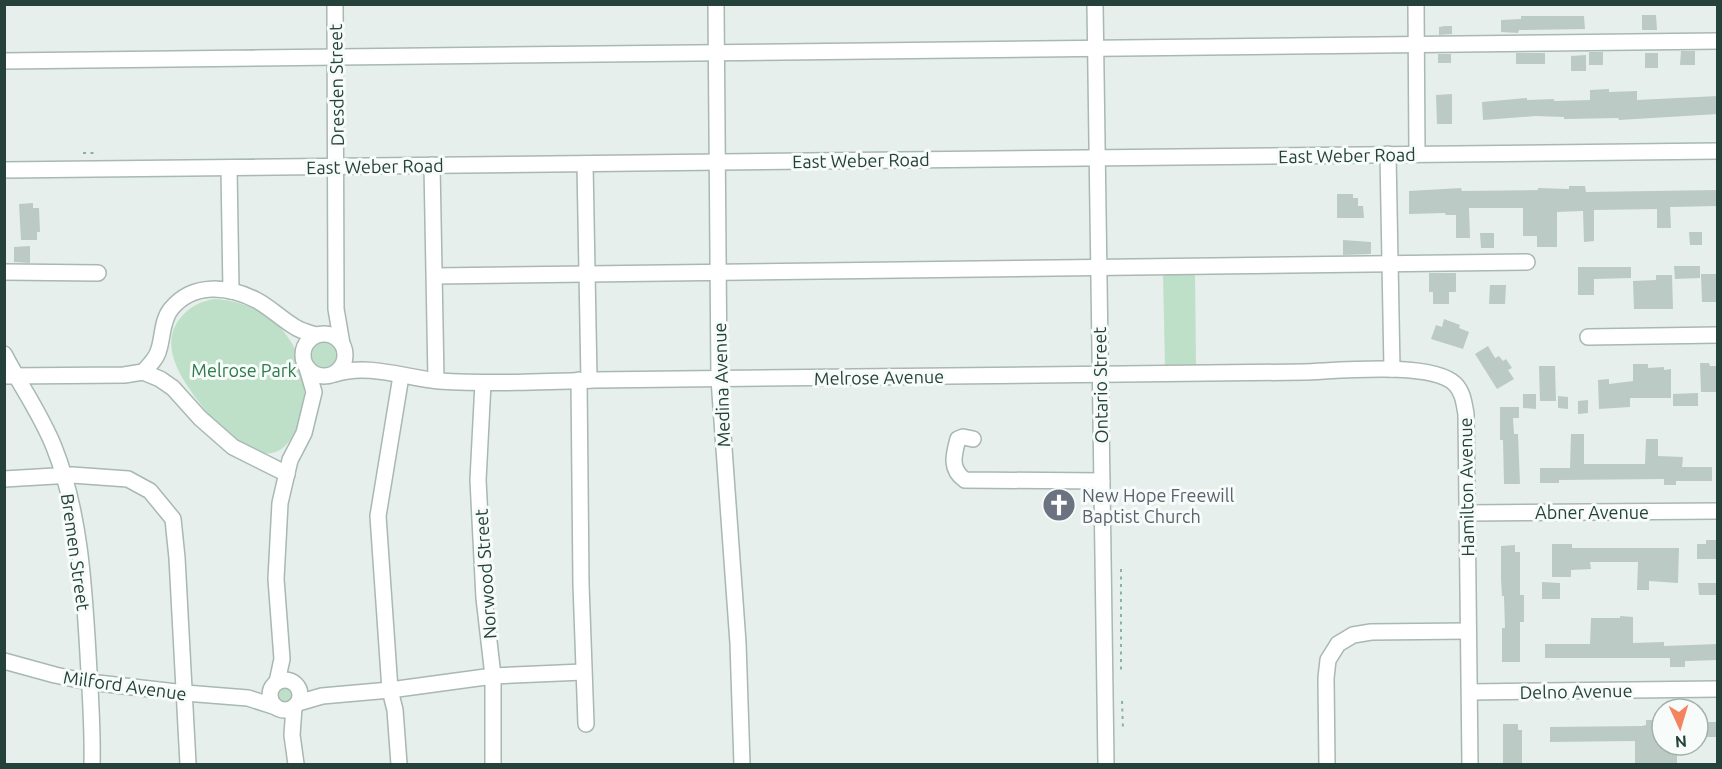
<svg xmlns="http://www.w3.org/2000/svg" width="1722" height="769" font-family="Ubuntu,sans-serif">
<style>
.green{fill:#bfe0c8}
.building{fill:#bbcac4}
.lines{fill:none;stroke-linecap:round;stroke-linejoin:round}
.minor-casing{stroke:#a8b8b2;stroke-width:18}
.path{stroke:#86b3a5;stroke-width:2;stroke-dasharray:3 4.5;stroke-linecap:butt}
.minor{stroke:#fff;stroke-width:15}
.labels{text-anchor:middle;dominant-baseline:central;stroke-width:6;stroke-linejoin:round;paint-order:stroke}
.street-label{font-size:18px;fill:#24423a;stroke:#f7fbf9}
.park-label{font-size:18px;fill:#2d7a4b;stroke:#f7fbf9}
.worship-label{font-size:18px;fill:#5b616d;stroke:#f7fbf9;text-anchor:start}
</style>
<rect width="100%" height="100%" fill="#e6efeb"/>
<g class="green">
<polygon points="1195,274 1196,365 1165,366 1163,275"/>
<path d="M 213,299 C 275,301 317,354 301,415 C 298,427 291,443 280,450 C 275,453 268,454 262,453 C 238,449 213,421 199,402 C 181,378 157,344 182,316 C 191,306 200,302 213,299 Z"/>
<circle cx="324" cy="355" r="12"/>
<circle cx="285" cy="695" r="7"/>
</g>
<g class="building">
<polygon points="1642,15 1656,15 1657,30 1642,30"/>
<polygon points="1521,16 1584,16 1585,29 1519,30 1518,33 1501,32 1501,20 1521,19"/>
<polygon points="1445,26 1452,26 1452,34 1439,35 1439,27"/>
<polygon points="1681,51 1695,51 1695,65 1680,65"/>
<rect x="1589" y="52" width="14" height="13"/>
<rect x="1516" y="53" width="29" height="11"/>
<rect x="1645" y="53" width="13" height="15"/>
<rect x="1438" y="54" width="13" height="9"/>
<polygon points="1586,55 1586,71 1571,71 1571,56"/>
<polygon points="1609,89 1609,92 1637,91 1637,100 1718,96 1718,114 1619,120 1618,118 1564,119 1564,117 1536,116 1483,120 1482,102 1527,98 1527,100 1554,99 1554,101 1590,100 1590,90"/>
<polygon points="1452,94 1452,124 1437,124 1436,95"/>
<polygon points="1569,186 1585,186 1586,192 1718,190 1718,206 1670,207 1671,228 1657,228 1657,209 1594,210 1594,241 1584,242 1583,211 1557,212 1557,247 1537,247 1537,236 1523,236 1523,208 1469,208 1470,238 1456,238 1456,215 1446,215 1445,213 1409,214 1409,191 1461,188 1462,191 1538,190 1538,188 1569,189"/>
<polygon points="1337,194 1353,194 1353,198 1358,198 1358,206 1363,206 1364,218 1337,218"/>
<polygon points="33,203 33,208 39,208 40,232 37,232 37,240 21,240 19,204"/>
<polygon points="1689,232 1702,232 1702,245 1690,245"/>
<polygon points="1480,233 1494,233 1494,248 1481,248"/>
<polygon points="1343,240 1371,242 1371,254 1343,255"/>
<polygon points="30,246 30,263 14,262 14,247"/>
<polygon points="1674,266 1700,266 1700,278 1675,279"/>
<polygon points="1578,267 1631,267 1631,278 1594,279 1594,295 1578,295"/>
<polygon points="1429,273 1456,273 1456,292 1449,292 1449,304 1433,304 1433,292 1429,292"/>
<polygon points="1701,274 1717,274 1717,302 1702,302"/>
<polygon points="1656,275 1672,275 1673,309 1634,309 1633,281 1656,280"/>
<polygon points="1490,285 1506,285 1505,304 1489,304"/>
<polygon points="1444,319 1460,325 1459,328 1469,332 1463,349 1431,339 1436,325 1442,327"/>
<polygon points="1488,346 1495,358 1499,356 1503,361 1506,359 1512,368 1508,370 1514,379 1497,389 1475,354"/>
<polygon points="1700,363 1709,363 1710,366 1716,366 1716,392 1701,392"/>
<polygon points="1633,364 1648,364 1648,368 1664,367 1664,370 1671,369 1671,398 1630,398 1630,407 1599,409 1598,380 1609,379 1609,384 1633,381"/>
<polygon points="1539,366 1555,366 1556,401 1540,401"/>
<polygon points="1698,393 1698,406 1673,406 1673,394"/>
<polygon points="1523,394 1536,394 1536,409 1523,408"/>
<polygon points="1558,396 1568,397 1568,409 1558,408"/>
<polygon points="1588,400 1588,413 1578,414 1578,401"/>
<polygon points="1500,407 1519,407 1519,418 1513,418 1514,434 1518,434 1520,484 1504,484 1503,440 1500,440"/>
<polygon points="1571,434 1584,434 1584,464 1645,464 1646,439 1658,439 1658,456 1683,457 1682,467 1712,467 1712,481 1676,481 1676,485 1664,485 1664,479 1559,480 1559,483 1540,483 1540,468 1570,468"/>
<polygon points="1706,540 1718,540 1718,559 1697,559 1697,544 1706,544"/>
<polygon points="1552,544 1572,544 1572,548 1679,548 1678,583 1649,581 1649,590 1637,590 1638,562 1590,562 1591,569 1571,570 1571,577 1552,577"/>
<polygon points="1515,545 1515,552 1520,552 1520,595 1524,595 1524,622 1520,622 1520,662 1502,662 1502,628 1505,628 1504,596 1502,596 1501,579 1501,546"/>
<polygon points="1542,582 1560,583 1560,599 1542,599"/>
<polygon points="1698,583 1718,583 1718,595 1699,595"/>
<polygon points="1620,616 1633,617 1633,643 1664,642 1664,646 1718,644 1718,660 1688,661 1685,661 1685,667 1670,667 1670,658 1545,658 1545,644 1590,644 1591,618 1620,618"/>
<polygon points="1646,720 1660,720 1660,726 1662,726 1662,750 1677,750 1677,765 1635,765 1635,741 1550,742 1550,727 1642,726 1646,725"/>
<rect x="1704" y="722" width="14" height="15"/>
<polygon points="1503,724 1518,724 1518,730 1522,730 1522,765 1503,765"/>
</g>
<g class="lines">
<defs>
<g id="minor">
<polyline points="335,4 336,309 342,344"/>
<polyline points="716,4 719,379 738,643 742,764"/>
<polyline points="1095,4 1106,764"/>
<polyline points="1416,4 1417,154"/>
<polyline points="4,61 1718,41"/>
<polyline points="1388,154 1392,369"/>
<polyline points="585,164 589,380"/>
<polyline points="432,165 436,380"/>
<polyline points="229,168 231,291"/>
<polyline points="4,170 1718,151"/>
<polyline points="4,272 98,273"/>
<polyline points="435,276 1527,262"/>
<circle cx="324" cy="355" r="21"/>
<polyline points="1588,337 1718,335"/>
<path d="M 4,354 C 20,385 41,414 54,447 C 80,512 84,585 88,654 C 90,691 93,728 92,764"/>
<path d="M 143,372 C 150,365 157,358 159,349 C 163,336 162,320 171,309 C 193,282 228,286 256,300 C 270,307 281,319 295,327 C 301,331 309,333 316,335"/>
<path d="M 335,374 C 368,363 406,378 439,381 C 491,384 543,382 595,380 L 1304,372 C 1337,371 1432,361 1455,384 C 1463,392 1464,403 1466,414 L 1470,764"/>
<polyline points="7,376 124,375 143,372 160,379 173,388 200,418 233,447 287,474"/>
<polyline points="579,380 581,584 586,724"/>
<polyline points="483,383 478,480 484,598 493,676 493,764"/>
<path d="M 973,439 L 963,437 L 958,439 C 954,454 949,469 965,480 L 1102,481"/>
<polyline points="4,479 72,475 128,479 150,491 173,519 177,558 188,764"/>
<polyline points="1467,513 1718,511"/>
<polyline points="4,661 55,675 89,682 185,693 248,698 276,707"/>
<circle cx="285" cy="695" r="15"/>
<polyline points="277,682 282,659 276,579 280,503 290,460 304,433 314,392 307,368"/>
<polyline points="1470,692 1718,689"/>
<polyline points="298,703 322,696 390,690 493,676 583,672"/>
<polyline points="294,707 292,735 296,764"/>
<polyline points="399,764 395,710 390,690 378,516 401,376"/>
<polyline points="1327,764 1326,678 1328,660 1338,644 1353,635 1371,632 1468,631"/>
</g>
</defs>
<use href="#minor" class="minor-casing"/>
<g class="path">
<polyline points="83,153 97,153"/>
<polyline points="1121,569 1121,672"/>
<polyline points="1122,701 1123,729"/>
</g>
<use href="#minor" class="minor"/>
</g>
<defs>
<symbol id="church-disc" viewBox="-11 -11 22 22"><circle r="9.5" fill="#6b7280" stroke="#f7fbf9"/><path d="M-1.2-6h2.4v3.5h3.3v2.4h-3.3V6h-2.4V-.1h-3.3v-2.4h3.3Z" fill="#fff"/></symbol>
</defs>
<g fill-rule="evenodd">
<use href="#church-disc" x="1040" y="486" width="38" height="38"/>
</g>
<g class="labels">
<g class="street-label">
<text transform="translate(336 85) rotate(-91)">Dresden Street</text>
<text transform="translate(1347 155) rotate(-1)">East Weber Road</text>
<text transform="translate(861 160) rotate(-1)">East Weber Road</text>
<text transform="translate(375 166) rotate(-1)">East Weber Road</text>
<text transform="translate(879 377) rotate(-1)">Melrose Avenue</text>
<text transform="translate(721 385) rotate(-92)">Medina Avenue</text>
<text transform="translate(1100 385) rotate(-91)">Ontario Street</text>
<text transform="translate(1466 487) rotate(-91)">Hamilton Avenue</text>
<text x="1592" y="512">Abner Avenue</text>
<text transform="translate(76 552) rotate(82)">Bremen Street</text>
<text transform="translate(485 574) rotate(-94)">Norwood Street</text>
<text transform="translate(125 685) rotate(8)">Milford Avenue</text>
<text transform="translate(1576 691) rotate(-1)">Delno Avenue</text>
</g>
<g class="park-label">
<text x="244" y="370">Melrose Park</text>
</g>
<g class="worship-label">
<text x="1082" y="495">New Hope Freewill<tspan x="1082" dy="21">Baptist Church</tspan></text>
</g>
</g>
<rect width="1722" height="769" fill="none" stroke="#24423a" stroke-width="12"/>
<g transform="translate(1680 727) rotate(176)"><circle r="28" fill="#f7fbf9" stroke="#a3b1ad" stroke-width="1.5"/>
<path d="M0-4.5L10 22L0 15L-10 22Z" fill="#f4845f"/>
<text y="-9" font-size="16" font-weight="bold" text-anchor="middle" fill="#24423a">N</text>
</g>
</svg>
